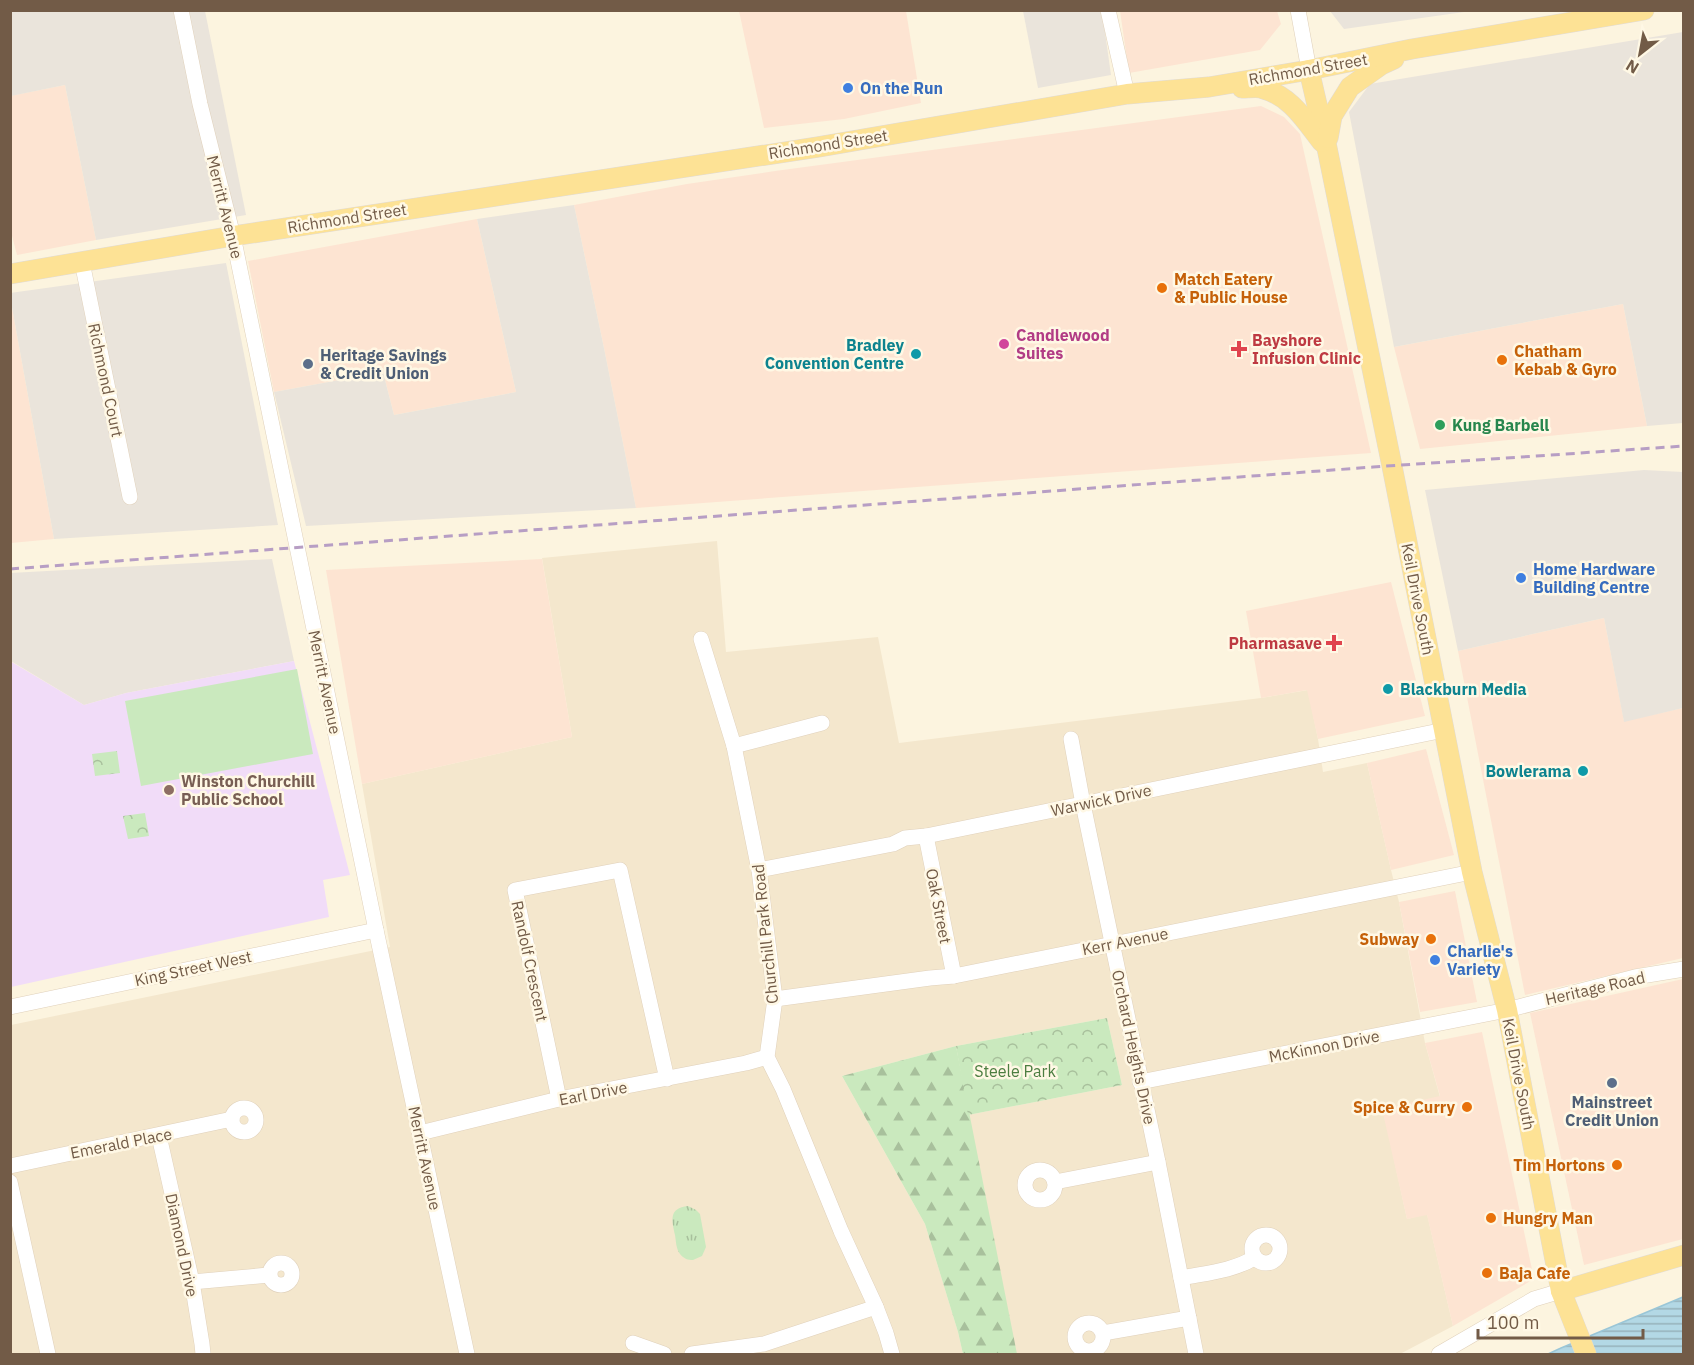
<svg xmlns="http://www.w3.org/2000/svg" width="1694" height="1365" font-family="'IBM Plex Sans',sans-serif">
<style>
.residential{fill:#f4e7cd}
.commercial{fill:#fde4d2}
.industrial{fill:#eae4db}
.education{fill:#f1dcf8}
.grass{fill:url(#grass-tufts)}
.forest{fill:url(#forest-firs)}
.park{fill:url(#park-crowns)}
.garden{fill:#cae9be}
.water{fill:url(#water-rules);stroke:#9ac6d7;stroke-width:1.5}
.lines{fill:none;stroke-linecap:round;stroke-linejoin:round}
.minor-casing{stroke:#e0d1bb;stroke-width:16}
.major-casing{stroke:#e0dbd7;stroke-width:21}
.minor{stroke:#fff;stroke-width:15}
.major{stroke:#fde295;stroke-width:20}
.rail{stroke:#b79ec4;stroke-width:3;stroke-dasharray:9 6;stroke-linecap:butt}
.shop-dot{fill:#3f7fe0;stroke:#fff8e5;stroke-width:2}
.food-dot{fill:#e8710a;stroke:#fff8e5;stroke-width:2}
.hotel-dot{fill:#d1479c;stroke:#fff8e5;stroke-width:2}
.health-dot{fill:#e0444e;stroke:#fff8e5;stroke-width:2}
.culture-dot{fill:#0f9aa8;stroke:#fff8e5;stroke-width:2}
.service-dot{fill:#5c6f8a;stroke:#fff8e5;stroke-width:2}
.leisure-dot{fill:#2e9e5b;stroke:#fff8e5;stroke-width:2}
.education-dot{fill:#8d6e63;stroke:#fff8e5;stroke-width:2}
.labels{text-anchor:middle;dominant-baseline:central;stroke-width:5;stroke-linejoin:round;paint-order:stroke}
.street-label{font-size:16px;fill:#725b47;stroke:#fff8e5}
.shop-label{font-size:16px;font-weight:bold;fill:#366cbe;stroke:#fff8e5;text-anchor:start}
.food-label{font-size:16px;font-weight:bold;fill:#c56008;stroke:#fff8e5;text-anchor:start}
.hotel-label{font-size:16px;font-weight:bold;fill:#b23c85;stroke:#fff8e5;text-anchor:start}
.health-label{font-size:16px;font-weight:bold;fill:#be3a42;stroke:#fff8e5;text-anchor:start}
.culture-label{font-size:16px;font-weight:bold;fill:#0d838f;stroke:#fff8e5;text-anchor:end}
.service-label{font-size:16px;font-weight:bold;fill:#4e5e75;stroke:#fff8e5;text-anchor:start}
.leisure-label{font-size:16px;font-weight:bold;fill:#27864d;stroke:#fff8e5;text-anchor:start}
.education-label{font-size:16px;font-weight:bold;fill:#785e54;stroke:#fff8e5;text-anchor:start}
.park-label{font-size:16px;fill:#4c7e41;stroke:#fff8e5}
</style>
<defs>
<pattern id="grass-tufts" width="24" height="20" patternUnits="userSpaceOnUse" patternTransform="scale(1.5)"><rect width="24" height="20" fill="#cae9be"/><path d="M3 7l-1-3M5 7V3M7 7l1-3M15 17l-1-3M17 17v-4M19 17l1-3" fill="none" stroke="#a8c09c"/></pattern>
<pattern id="forest-firs" width="22" height="20" patternUnits="userSpaceOnUse" patternTransform="scale(1.5)"><rect width="22" height="20" fill="#cae9be"/><path d="M5 1l3.5 6h-7zM16 11l3.5 6h-7z" fill="#a8c09c"/></pattern>
<pattern id="park-crowns" width="20" height="18" patternUnits="userSpaceOnUse" patternTransform="scale(1.5)"><rect width="20" height="18" fill="#cae9be"/><path d="M2 6a3 3 0 1 1 6 0M12 15a3 3 0 1 1 6 0" fill="none" stroke="#a8c09c"/></pattern>
<pattern id="water-rules" width="6" height="5" patternUnits="userSpaceOnUse" patternTransform="scale(1.5)"><rect width="6" height="5" fill="#b3d8e5"/><path d="M0 2.5h6" fill="none" stroke="#96b2bb"/></pattern>
</defs>
<rect width="100%" height="100%" fill="#fcf4df"/>
<polygon class="residential" points="717,541 726,652 878,637 899,743 1261,698 1308,690 1318,739 1323,772 1367,763 1391,870 1399,902 1425,1043 1440,1097 1383,1109 1407,1219 1427,1214 1453,1326 1400,1354 1016,1354 968,1115 1122,1085 1107,1018 956,1046 842,1076 925,1224 958,1332 963,1354 11,1354 11,1025 390,947 362,784 572,737 542,558"/>
<g class="commercial">
<polygon points="739,11 906,11 921,103 844,119 764,128"/>
<polygon points="1120,11 1277,11 1281,24 1260,50 1129,73"/>
<polygon points="65,85 96,240 17,255 10,228 10,96"/>
<polygon points="1261,106 1284,117 1300,134 1371,453 636,508 604,348 574,205 687,184 775,171"/>
<polygon points="477,219 516,392 394,415 383,372 274,392 248,261"/>
<polygon points="10,302 11,302 54,539 11,543"/>
<polygon points="1623,304 1647,426 1420,449 1394,347"/>
<polygon points="542,559 572,737 362,784 326,570"/>
<polygon points="1391,582 1425,716 1318,739 1307,690 1261,698 1246,611"/>
<polygon points="1604,618 1624,721 1683,708 1683,958 1525,995 1458,651"/>
<polygon points="1426,749 1454,855 1391,870 1367,763"/>
<polygon points="1455,891 1477,1002 1420,1012 1399,902"/>
<polygon points="1683,979 1683,1239 1584,1265 1530,1013"/>
<polygon points="1482,1032 1534,1279 1453,1326 1427,1215 1407,1219 1382,1109 1440,1096 1425,1043"/>
</g>
<g class="industrial">
<polygon points="11,11 205,11 246,215 96,240 65,85 11,96"/>
<polygon points="1023,11 1102,11 1111,75 1038,88"/>
<polygon points="1330,11 1471,11 1344,29"/>
<polygon points="1683,32 1683,423 1647,426 1623,304 1394,347 1349,112 1370,84"/>
<polygon points="574,205 604,348 636,508 306,526 274,392 383,372 394,415 516,392 477,219"/>
<polygon points="226,263 278,525 54,539 11,302 10,293"/>
<polygon points="1644,470 1683,472 1683,708 1624,722 1604,618 1458,651 1425,490"/>
<polygon points="272,559 294,661 126,693 84,705 11,661 10,573"/>
</g>
<polygon class="education" points="10,661 84,705 126,693 294,661 350,875 323,880 329,917 11,987"/>
<path class="grass" d="M 688,1206 L 696,1210 L 700,1214 L 706,1247 L 702,1256 L 693,1260 C 688,1260 684,1259 680,1254 C 676,1249 676,1241 675,1235 C 672,1221 668,1208 688,1206 Z"/>
<polygon class="forest" points="956,1046 1017,1354 963,1354 958,1332 925,1224 842,1076"/>
<g class="park">
<polygon points="117,751 120,773 95,776 92,754"/>
<polygon points="145,813 149,836 128,839 123,816"/>
<polygon points="1107,1018 1122,1085 968,1115 956,1046"/>
</g>
<polygon class="garden" points="297,669 313,754 141,786 125,701"/>
<polygon class="water" points="1683,1297 1683,1354 1548,1354 1561,1348"/>
<g class="lines">
<defs>
<g id="minor">
<polyline points="181,10 200,104 233,236 376,930 467,1354"/>
<polyline points="1108,10 1127,94"/>
<polyline points="1298,10 1309,70"/>
<polyline points="82,262 130,497"/>
<polyline points="701,639 734,746 759,870 775,999 767,1057 783,1089 841,1231 876,1307 886,1333 892,1354"/>
<polyline points="1071,739 1083,804 1158,1162 1196,1354"/>
<polyline points="734,746 822,723"/>
<polyline points="926,836 954,976"/>
<polyline points="759,870 893,844 905,838 926,836 1444,730"/>
<polyline points="775,999 930,978 954,976 1472,872"/>
<polyline points="10,1007 376,930"/>
<polyline points="1140,1082 1507,1010 1635,977 1684,969"/>
<polyline points="559,1099 515,890 620,870 667,1079"/>
<circle cx="244" cy="1120" r="12"/>
<polyline points="420,1133 559,1099 746,1063 767,1057"/>
<polyline points="159,1136 192,1282 202,1344 203,1354"/>
<polyline points="10,1166 232,1119"/>
<circle cx="1040" cy="1185" r="15"/>
<polyline points="10,1182 48,1354"/>
<polyline points="1055,1182 1158,1162"/>
<circle cx="1266" cy="1249" r="14"/>
<circle cx="281" cy="1274" r="11"/>
<path d="M 1181,1278 C 1205,1273 1233,1271 1254,1258"/>
<polyline points="192,1282 269,1275"/>
<circle cx="1089" cy="1337" r="14"/>
<polyline points="1103,1333 1189,1318"/>
<polyline points="633,1343 664,1354"/>
<polyline points="692,1354 764,1344 876,1307"/>
<polyline points="1439,1354 1534,1299 1561,1291"/>
</g>
<g id="major">
<polyline points="1309,70 1327,148 1392,466 1472,872 1507,1010 1561,1291 1586,1354"/>
<path d="M 1242,88 C 1248,88 1256,87 1261,88 C 1291,96 1304,119 1322,142"/>
<polyline points="1328,138 1332,116 1350,87 1381,65 1394,59"/>
<polyline points="10,274 233,236 818,147 1127,94 1209,87 1309,70 1412,49 1644,10"/>
<polyline points="1561,1291 1684,1255"/>
</g>
</defs>
<use href="#minor" class="minor-casing"/>
<use href="#major" class="major-casing"/>
<use href="#minor" class="minor"/>
<use href="#major" class="major"/>
<polyline class="rail" points="10,569 1373,467 1684,446"/>
</g>
<g class="shop-dot">
<circle cx="848" cy="88" r="6"/>
<circle cx="1521" cy="578" r="6"/>
<circle cx="1435" cy="960" r="6"/>
</g>
<g class="food-dot">
<circle cx="1162" cy="288" r="6"/>
<circle cx="1502" cy="360" r="6"/>
<circle cx="1431" cy="939" r="6"/>
<circle cx="1467" cy="1107" r="6"/>
<circle cx="1617" cy="1165" r="6"/>
<circle cx="1491" cy="1218" r="6"/>
<circle cx="1487" cy="1273" r="6"/>
</g>
<circle class="hotel-dot" cx="1004" cy="344" r="6"/>
<g class="health-dot">
<path d="M1236 340h6v6h6v6h-6v6h-6v-6h-6v-6h6z"/>
<path d="M1331 634h6v6h6v6h-6v6h-6v-6h-6v-6h6z"/>
</g>
<g class="culture-dot">
<circle cx="916" cy="354" r="6"/>
<circle cx="1388" cy="689" r="6"/>
<circle cx="1583" cy="771" r="6"/>
</g>
<g class="service-dot">
<circle cx="308" cy="364" r="6"/>
<circle cx="1612" cy="1083" r="6"/>
</g>
<circle class="leisure-dot" cx="1440" cy="425" r="6"/>
<circle class="education-dot" cx="169" cy="790" r="6"/>
<g class="labels">
<g class="street-label">
<text transform="translate(1308 69) rotate(-10)">Richmond Street</text>
<text transform="translate(828 144) rotate(-9)">Richmond Street</text>
<text transform="translate(225 207) rotate(76)">Merritt Avenue</text>
<text transform="translate(347 218) rotate(-9)">Richmond Street</text>
<text transform="translate(106 380) rotate(78)">Richmond Court</text>
<text transform="translate(1418 599) rotate(79)">Keil Drive South</text>
<text transform="translate(325 682) rotate(78)">Merritt Avenue</text>
<text transform="translate(1101 800) rotate(-12)">Warwick Drive</text>
<text transform="translate(939 906) rotate(79)">Oak Street</text>
<text transform="translate(765 934) rotate(-96)">Churchill Park Road</text>
<text transform="translate(1125 941) rotate(-11)">Kerr Avenue</text>
<text transform="translate(530 961) rotate(78)">Randolf Crescent</text>
<text transform="translate(193 968) rotate(-12)">King Street West</text>
<text transform="translate(1595 988) rotate(-13)">Heritage Road</text>
<text transform="translate(1324 1046) rotate(-11)">McKinnon Drive</text>
<text transform="translate(1134 1047) rotate(78)">Orchard Heights Drive</text>
<text transform="translate(1519 1074) rotate(79)">Keil Drive South</text>
<text transform="translate(593 1093) rotate(-11)">Earl Drive</text>
<text transform="translate(121 1143) rotate(-11)">Emerald Place</text>
<text transform="translate(425 1158) rotate(78)">Merritt Avenue</text>
<text transform="translate(182 1245) rotate(78)">Diamond Drive</text>
</g>
<g class="shop-label">
<text x="860" y="88">On the Run</text>
<text x="1533" y="569">Home Hardware<tspan x="1533" dy="18">Building Centre</tspan></text>
<text x="1447" y="951">Charlie's<tspan x="1447" dy="18">Variety</tspan></text>
</g>
<g class="food-label">
<text x="1174" y="279">Match Eatery<tspan x="1174" dy="18">&amp; Public House</tspan></text>
<text x="1514" y="351">Chatham<tspan x="1514" dy="18">Kebab &amp; Gyro</tspan></text>
<text x="1419" y="939" text-anchor="end">Subway</text>
<text x="1455" y="1107" text-anchor="end">Spice &amp; Curry</text>
<text x="1605" y="1165" text-anchor="end">Tim Hortons</text>
<text x="1503" y="1218">Hungry Man</text>
<text x="1499" y="1273">Baja Cafe</text>
</g>
<g class="hotel-label">
<text x="1016" y="335">Candlewood<tspan x="1016" dy="18">Suites</tspan></text>
</g>
<g class="health-label">
<text x="1252" y="340">Bayshore<tspan x="1252" dy="18">Infusion Clinic</tspan></text>
<text x="1322" y="643" text-anchor="end">Pharmasave</text>
</g>
<g class="culture-label">
<text x="904" y="345">Bradley<tspan x="904" dy="18">Convention Centre</tspan></text>
<text x="1400" y="689" text-anchor="start">Blackburn Media</text>
<text x="1571" y="771">Bowlerama</text>
</g>
<g class="service-label">
<text x="320" y="355">Heritage Savings<tspan x="320" dy="18">&amp; Credit Union</tspan></text>
<text x="1612" y="1102" text-anchor="middle">Mainstreet<tspan x="1612" dy="18">Credit Union</tspan></text>
</g>
<g class="leisure-label">
<text x="1452" y="425">Kung Barbell</text>
</g>
<g class="education-label">
<text x="181" y="781">Winston Churchill<tspan x="181" dy="18">Public School</tspan></text>
</g>
<g class="park-label">
<text x="1015" y="1071">Steele Park</text>
</g>
</g>
<rect width="1694" height="1365" fill="none" stroke="#725b47" stroke-width="24"/>
<g transform="translate(1640 54) rotate(211)" stroke="#fff8e5" stroke-width="4.5" paint-order="stroke">
<path d="M0-4.5L10 22L0 15L-10 22Z" fill="#725b47"/>
<text y="-9" font-size="16" font-weight="bold" text-anchor="middle" fill="#725b47">N</text>
</g>
<path d="M1478 1329v9h165v-9" fill="none" stroke="#725b47" stroke-width="3"/>
<text x="1487" y="1329" font-size="18" fill="#725b47" stroke="#fff8e5" stroke-width="4.5" paint-order="stroke">100 m</text>
</svg>
